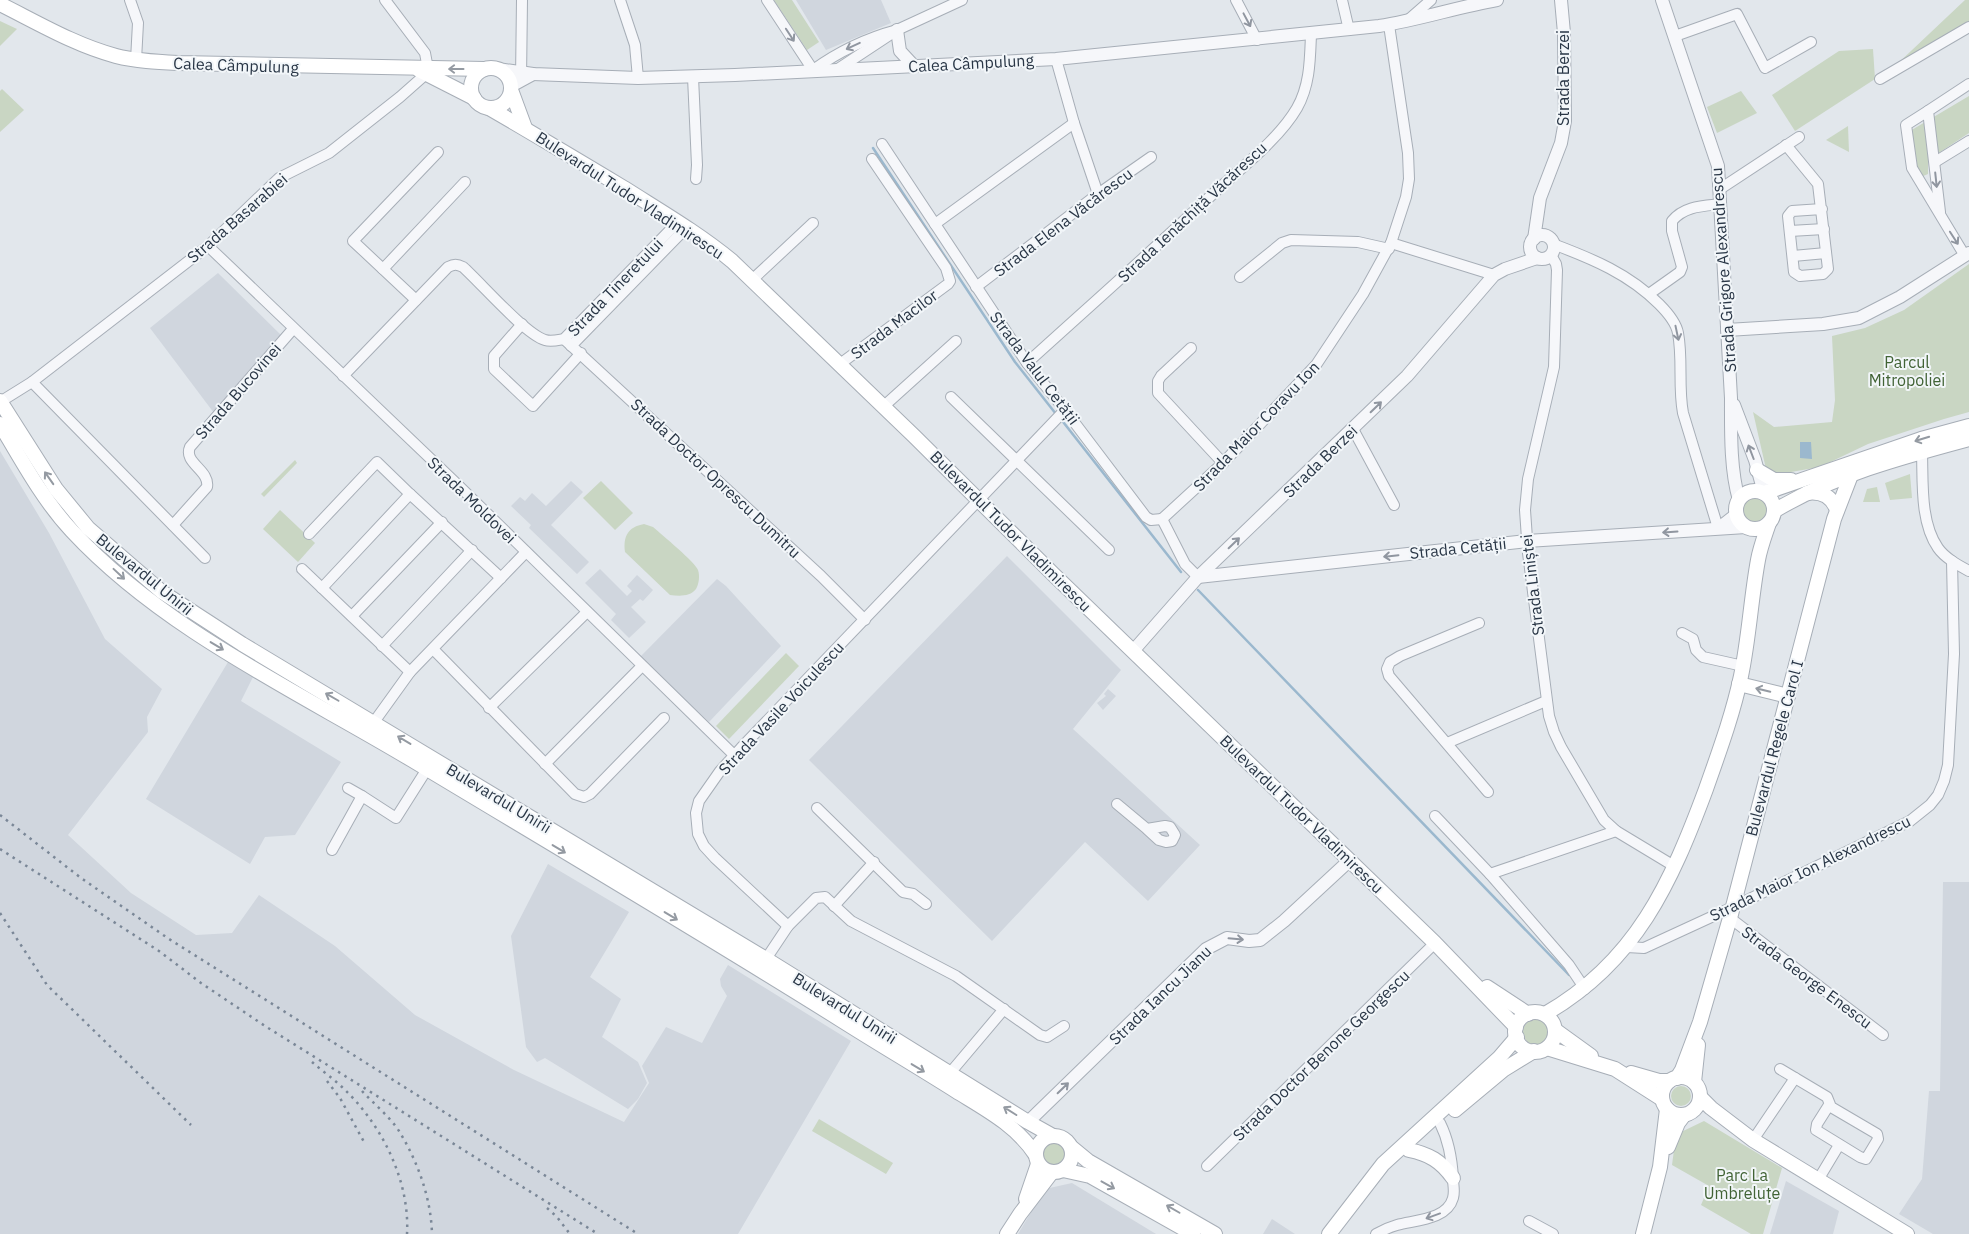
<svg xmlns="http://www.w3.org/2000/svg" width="1969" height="1234" font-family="'IBM Plex Sans',sans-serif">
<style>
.built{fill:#d0d6de}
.green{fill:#c9d6c3}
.water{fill:#9bb8ce}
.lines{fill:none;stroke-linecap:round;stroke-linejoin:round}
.stream{stroke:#9bb8ce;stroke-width:2.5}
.minor-casing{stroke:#a7aeb7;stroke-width:12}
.tertiary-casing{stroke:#a7aeb7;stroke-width:14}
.secondary-casing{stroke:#a7aeb7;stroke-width:16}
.minor{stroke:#f6f7fa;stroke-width:10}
.tertiary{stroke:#f6f7fa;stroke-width:12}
.secondary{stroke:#fff;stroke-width:14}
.rail{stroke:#7a8797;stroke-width:2.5;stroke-dasharray:2.5 5;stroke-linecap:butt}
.oneway{stroke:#9096a0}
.oneway2{stroke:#949aa2}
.labels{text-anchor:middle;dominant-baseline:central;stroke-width:4;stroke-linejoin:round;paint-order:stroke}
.street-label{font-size:16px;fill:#293646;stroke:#f2f6f9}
.park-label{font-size:16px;fill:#416335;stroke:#f2f6f9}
</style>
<rect width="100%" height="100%" fill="#e2e7ec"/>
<g class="built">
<polygon points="796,0 881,0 891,23 826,50"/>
<polygon points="218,273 281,335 214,413 150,328"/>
<polygon points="0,451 49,533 105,639 162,689 147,717 148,732 68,835 131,893 196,935 232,933 259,895 335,946 415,1015 514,1070 624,1122 649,1083 642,1066 666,1027 702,1043 727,996 721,986 720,979 728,965 851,1041 738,1234 0,1234"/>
<polygon points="571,481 583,492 551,525 589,562 577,574 529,528 531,525 511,506 520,497 525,501 532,493 546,506"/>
<polygon points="1007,556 1121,670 1073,729 1200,845 1148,901 1085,842 992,941 809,760"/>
<polygon points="600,569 627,596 632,591 627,586 637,575 653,590 643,601 640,599 631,607 646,622 629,638 611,620 616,614 585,583"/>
<polygon points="717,579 726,586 781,646 709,722 640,657"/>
<polygon points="228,662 253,677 241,701 341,762 295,835 265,837 250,864 146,799"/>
<polygon points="1108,689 1116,696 1103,710 1097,703 1106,696 1104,694"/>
<polygon points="548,864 629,912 590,977 621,999 602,1037 638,1062 647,1083 638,1099 628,1109 545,1058 537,1062 526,1047 511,936"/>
<polygon points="1943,882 1969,882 1969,1234 1933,1234 1899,1214 1922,1179 1929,1091 1940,1091"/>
<polygon points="1786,1181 1839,1211 1833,1234 1770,1234"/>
<polygon points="1072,1183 1156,1234 1018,1234 1045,1189"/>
<polygon points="1272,1219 1295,1234 1263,1234"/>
</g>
<g class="green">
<polygon points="774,0 792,0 819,42 807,50"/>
<polygon points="1965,0 1969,0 1969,21 1893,68"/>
<polygon points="0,21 17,29 0,46"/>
<polygon points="1873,49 1875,79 1795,131 1772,95 1839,51"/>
<polygon points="2,89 24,110 0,132 0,91"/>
<polygon points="1741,91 1757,113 1717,133 1707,107"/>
<polygon points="1969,96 1969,133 1928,160 1928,174 1921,177 1916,168 1910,131"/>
<polygon points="1848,126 1849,152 1826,140"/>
<polygon points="1969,264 1969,412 1944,419 1868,444 1820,467 1774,475 1766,469 1753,412 1774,427 1832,422 1835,400 1832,336 1865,328 1904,310"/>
<polygon points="295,460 297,463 264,497 261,494"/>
<polygon points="1910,474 1912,498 1890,500 1885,483"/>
<polygon points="601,481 633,513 615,530 583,498"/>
<polygon points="1877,487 1880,502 1863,502 1867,489"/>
<circle cx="1755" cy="510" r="13"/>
<polygon points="280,510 315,543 298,562 263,529"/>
<path d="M 644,524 L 653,527 C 661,534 696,563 698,570 C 700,576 699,584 696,589 C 690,597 679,596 670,595 L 625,552 C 623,536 628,527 644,524 Z"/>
<polygon points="786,653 799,666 729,739 716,726"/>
<circle cx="1536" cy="1032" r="13"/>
<circle cx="1681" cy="1096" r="10"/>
<polygon points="819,1119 893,1163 886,1174 812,1131"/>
<polygon points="1704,1121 1782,1168 1763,1234 1751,1234 1701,1205 1709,1186 1672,1165 1674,1150 1679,1133"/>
<circle cx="1053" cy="1154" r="13"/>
</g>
<polygon class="water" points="1800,442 1811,442 1812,459 1800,458"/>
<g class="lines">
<g class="stream">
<polyline points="873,148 1015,362 1056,414"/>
<polyline points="1060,418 1181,572"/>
<polyline points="1198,590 1569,975"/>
</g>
<defs>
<g id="minor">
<polyline points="130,0 138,23 136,60"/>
<polyline points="385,0 425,53 428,69"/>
<polyline points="620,0 635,45 638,78"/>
<path d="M 767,0 L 813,70 C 838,52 867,38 897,30"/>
<polyline points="1236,0 1257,40"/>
<polyline points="1342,0 1349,30"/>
<polyline points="1407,21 1431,0"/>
<polyline points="1675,36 1737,14 1765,68 1811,42"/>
<polyline points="1056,59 1074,123 1098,194"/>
<polyline points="838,69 897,30 962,0"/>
<polyline points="693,77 697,165 696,179"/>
<polyline points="521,79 522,0"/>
<polyline points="1880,79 1969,27"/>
<polyline points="1928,111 1906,125 1912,168 1965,256"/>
<polyline points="882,144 1027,363 1065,410 1146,517 1151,520 1162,519"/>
<polyline points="1786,145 1818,184 1828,269 1823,274 1800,276 1794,272 1788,216 1792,211 1822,209"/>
<polyline points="1935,162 1969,141"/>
<polyline points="1720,189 1799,137"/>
<polyline points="1940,212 1928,111 1969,84"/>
<polyline points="935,224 1074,123"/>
<polyline points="1790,231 1824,229"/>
<polyline points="1391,243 1494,275"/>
<path d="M 1553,244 C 1593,259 1629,274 1659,304 C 1667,312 1676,322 1678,333 C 1683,359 1678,387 1683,413 L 1718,528"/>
<polyline points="208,246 457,484 734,755"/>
<polyline points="1551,255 1556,264 1557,270 1554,367 1528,479 1525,510 1528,553 1549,716 1554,732 1561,747 1604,820 1616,831 1674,866"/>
<polyline points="1793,256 1826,253"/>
<polyline points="383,269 465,182"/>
<polyline points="1240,277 1282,243 1291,240 1358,242 1389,249"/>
<polyline points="752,280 813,223"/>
<polyline points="976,287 1098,194 1151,157"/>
<path d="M 1649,294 L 1680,272 L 1682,267 L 1672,231 L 1672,221 C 1684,206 1703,206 1721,204"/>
<polyline points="416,300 353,241 438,152"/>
<polyline points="522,324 494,356 494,369 533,406 581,353"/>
<polyline points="564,339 821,576 865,620"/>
<polyline points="571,346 686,228"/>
<polyline points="1191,348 1161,376 1158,381 1158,393 1223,463"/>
<path d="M 1027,363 C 1090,306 1153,250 1215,192 C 1242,167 1279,139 1297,108 C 1310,85 1310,60 1311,34"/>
<polyline points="840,364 948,284 950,281 946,268 872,159"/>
<path d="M 343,376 L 448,267 C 454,264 457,264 463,267 C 481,283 525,334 545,340 C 551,342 558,340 564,339 L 678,222"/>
<polyline points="32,382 205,558"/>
<polyline points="951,397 1109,550"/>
<polyline points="0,402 32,382 208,246 279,178 329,153 400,97 426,74"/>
<polyline points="884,406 956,341"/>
<polyline points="1353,429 1394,505"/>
<path d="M 1922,453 C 1923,482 1920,522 1938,548 C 1945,558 1958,565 1969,571"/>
<polyline points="1162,519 1223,463 1316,365 1363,294 1391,243 1406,197 1409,179 1408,153 1389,25"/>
<polyline points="1162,519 1185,564 1198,577"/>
<path d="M 173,525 L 207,487 C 210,470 183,463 190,447 L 293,329"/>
<polyline points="309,534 377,462 410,494"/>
<polyline points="302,569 410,672"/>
<polyline points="322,588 410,494 501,578"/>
<polyline points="352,616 442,522"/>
<polyline points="1479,623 1400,656 1390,662 1387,669 1389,676 1488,792"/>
<polyline points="1682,633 1693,639 1696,650 1703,657 1743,666"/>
<polyline points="382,646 472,550"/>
<polyline points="433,649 575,794 584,797 590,794 664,718"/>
<polyline points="489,708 587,612"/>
<polyline points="374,722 410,672 526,552"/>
<polyline points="1447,743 1546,701"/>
<polyline points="545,764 642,666"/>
<polyline points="348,788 362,796"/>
<polyline points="1117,804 1147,829 1165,826 1170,827 1175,835 1172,841 1166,842 1159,840 1147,829"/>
<polyline points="817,808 903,892 913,894 926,904"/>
<polyline points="1435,816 1490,874 1569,965 1585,989"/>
<polyline points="332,850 362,796 396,818 427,769"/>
<polyline points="1490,874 1616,831"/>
<polyline points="834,906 874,862"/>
<polyline points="1730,918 1883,1035"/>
<polyline points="788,926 715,858 704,846 698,834 696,813 699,801 720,771 741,748 1065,410"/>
<polyline points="1627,947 1644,948 1733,907 1910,821 1930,805 1938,795 1944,781 1948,765 1954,654 1952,561"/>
<polyline points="766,959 788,926 816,898 825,897 851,921 956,976 1040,1035 1047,1037 1064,1026"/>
<polyline points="1780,1069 1827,1097 1831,1107 1877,1134 1878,1139 1866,1159 1860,1157 1816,1130 1817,1124 1829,1105"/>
<polyline points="950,1073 1004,1009"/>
<polyline points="1753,1140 1795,1078"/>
<polyline points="1207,1166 1435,943"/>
<polyline points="1818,1180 1839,1145"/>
<polyline points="1529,1221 1553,1234"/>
<path d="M 1376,1234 C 1383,1230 1390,1227 1397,1225 C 1415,1220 1447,1220 1453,1198 C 1455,1191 1453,1185 1453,1179 C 1452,1159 1449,1141 1440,1123"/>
</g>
<g id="tertiary">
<path d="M 1662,0 L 1718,166 L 1731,398 C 1731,430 1730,469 1739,500"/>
<polyline points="897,30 900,51 913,65"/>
<path d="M 498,69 L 533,74 L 638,78 L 735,75 L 1056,59 L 1379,26 C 1419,20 1457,7 1497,0"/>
<polyline points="511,86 533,74"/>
<circle cx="1542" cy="247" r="12"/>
<polyline points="1534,239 1540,198 1561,143 1565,121 1564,33 1561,0"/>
<polyline points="1727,330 1823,324 1859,318 1900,297 1969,253"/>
<polyline points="1734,405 1755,460 1764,493"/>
<polyline points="1719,528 1737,514"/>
<polyline points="1198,577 1527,541 1746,527"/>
<polyline points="1133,651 1198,577 1407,376 1494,275 1505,269 1537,258"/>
<polyline points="1028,1122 1206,949 1227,938 1249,941 1260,940 1284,921 1350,860"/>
</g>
<g id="secondary">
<path d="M 0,4 C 38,23 75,45 116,56 C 136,61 157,62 178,63 L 484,69"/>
<circle cx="491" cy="88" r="20"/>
<polyline points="419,70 474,98"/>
<polyline points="511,90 525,128"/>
<path d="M 489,108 C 534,134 579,161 624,188 C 660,211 698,233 732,261 L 914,436 L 1053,574 L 1435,943 L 1516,1027"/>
<polyline points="0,401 56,489 88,528 162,592 242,644 766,959 1028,1122 1053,1136"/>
<path d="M 0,424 C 22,461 43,500 72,531 C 164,630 297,691 412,760 C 555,846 699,931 841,1020 C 879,1044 918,1067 956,1091 C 985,1109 1016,1125 1035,1154"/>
<polyline points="1757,470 1774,480 1791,480"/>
<circle cx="1755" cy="510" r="19"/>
<polyline points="1764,493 1921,439 1969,426"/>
<path d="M 1807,493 C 1821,491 1832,496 1837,510"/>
<path d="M 1774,511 C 1834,475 1902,457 1969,439"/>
<polyline points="1739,684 1788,696"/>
<polyline points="1487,987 1528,1014"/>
<circle cx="1535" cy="1032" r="20"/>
<path d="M 1545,1014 C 1636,962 1671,883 1706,789 C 1719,752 1733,714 1741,676 C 1749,638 1751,598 1758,560 C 1760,548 1765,535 1769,523"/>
<polyline points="1555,1030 1591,1056"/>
<polyline points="1547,1048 1615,1069 1662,1099"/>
<polyline points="1631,1073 1659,1081 1669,1081"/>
<circle cx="1681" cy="1096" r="19"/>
<polyline points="1677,1078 1682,1070 1700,1022 1730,918 1834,519 1851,475"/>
<polyline points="1694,1082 1698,1045"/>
<polyline points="1700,1097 1711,1108 1753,1140 1907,1234"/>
<polyline points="1455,1110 1503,1070 1534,1051"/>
<circle cx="1054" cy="1154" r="18"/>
<polyline points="1071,1147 1088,1161 1215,1234"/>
<polyline points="1668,1147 1678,1123 1684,1115"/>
<path d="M 1409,1150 C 1429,1154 1441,1161 1453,1178"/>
<polyline points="1063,1170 1090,1176 1193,1234"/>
<polyline points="1026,1199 1038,1164"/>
<polyline points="1007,1234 1020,1214 1052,1172"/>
<polyline points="1329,1234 1383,1164 1499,1058 1517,1037"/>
<polyline points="1643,1234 1660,1167 1667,1109"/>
</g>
</defs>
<use href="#minor" class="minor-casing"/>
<use href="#tertiary" class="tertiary-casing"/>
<use href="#secondary" class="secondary-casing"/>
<use href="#minor" class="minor"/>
<use href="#tertiary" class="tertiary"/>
<use href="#secondary" class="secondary"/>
<g class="rail">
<polyline points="0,815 81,878 169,939 638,1234"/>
<polyline points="0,849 159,951 201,983 265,1026 598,1234"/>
<polyline points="0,913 47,985 191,1125"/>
<path d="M 312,1062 C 322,1071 334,1079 344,1089 C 382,1125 410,1181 407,1234"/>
<polyline points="327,1081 340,1098 364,1142"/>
<path d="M 362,1091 C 374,1104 390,1117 399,1131 C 418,1162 431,1198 432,1234"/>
<polyline points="547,1208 557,1217 570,1234"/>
</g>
</g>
<defs><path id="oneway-shaft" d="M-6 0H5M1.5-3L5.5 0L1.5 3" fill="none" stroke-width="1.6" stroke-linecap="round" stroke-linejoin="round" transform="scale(1.25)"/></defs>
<g class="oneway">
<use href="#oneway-shaft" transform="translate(1247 20) rotate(62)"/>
<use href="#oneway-shaft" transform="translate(790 35) rotate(57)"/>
<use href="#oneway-shaft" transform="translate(853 46) rotate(155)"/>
<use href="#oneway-shaft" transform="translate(1936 180) rotate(84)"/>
<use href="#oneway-shaft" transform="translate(1954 238) rotate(57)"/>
<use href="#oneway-shaft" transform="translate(1677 333) rotate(78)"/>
<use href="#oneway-shaft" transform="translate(1376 407) rotate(-44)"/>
<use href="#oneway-shaft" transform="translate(1751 452) rotate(-111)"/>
<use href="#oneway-shaft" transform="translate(1670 532) rotate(176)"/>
<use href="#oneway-shaft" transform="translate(1234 543) rotate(-44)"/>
<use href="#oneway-shaft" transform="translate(1391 556) rotate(174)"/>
<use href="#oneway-shaft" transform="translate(1236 939) rotate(5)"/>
<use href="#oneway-shaft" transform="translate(1063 1088) rotate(-44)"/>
<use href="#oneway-shaft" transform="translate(1433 1216) rotate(160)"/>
</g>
<g class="oneway2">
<use href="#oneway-shaft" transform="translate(456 69) rotate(180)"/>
<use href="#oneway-shaft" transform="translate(1922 439) rotate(163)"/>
<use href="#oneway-shaft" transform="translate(49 478) rotate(-125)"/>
<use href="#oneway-shaft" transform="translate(119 574) rotate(43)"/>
<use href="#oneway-shaft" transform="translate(217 646) rotate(31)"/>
<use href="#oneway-shaft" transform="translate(1763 690) rotate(-166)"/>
<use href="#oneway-shaft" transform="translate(332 697) rotate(-150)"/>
<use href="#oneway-shaft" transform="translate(404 740) rotate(-149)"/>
<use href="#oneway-shaft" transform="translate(559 849) rotate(31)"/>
<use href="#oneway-shaft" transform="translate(671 916) rotate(31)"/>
<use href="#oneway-shaft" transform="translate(918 1068) rotate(31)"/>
<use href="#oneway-shaft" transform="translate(1010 1111) rotate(-148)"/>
<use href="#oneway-shaft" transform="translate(1108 1185) rotate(29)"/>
<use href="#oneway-shaft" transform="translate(1173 1209) rotate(-150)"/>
</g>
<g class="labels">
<g class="street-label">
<text transform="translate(971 63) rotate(-3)">Calea Câmpulung</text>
<text transform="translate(236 65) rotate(2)">Calea Câmpulung</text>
<text transform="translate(1563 78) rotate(-90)">Strada Berzei</text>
<text transform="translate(630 195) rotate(33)">Bulevardul Tudor Vladimirescu</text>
<text transform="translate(1192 212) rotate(-43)">Strada Ienăchiță Văcărescu</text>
<text transform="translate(237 218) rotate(-41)">Strada Basarabiei</text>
<text transform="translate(1063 222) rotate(-37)">Strada Elena Văcărescu</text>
<text transform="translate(1723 270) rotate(-94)">Strada Grigore Alexandrescu</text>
<text transform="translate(615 287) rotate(-46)">Strada Tineretului</text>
<text transform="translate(894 324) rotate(-37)">Strada Macilor</text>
<text transform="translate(1035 368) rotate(53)">Strada Valul Cetății</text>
<text transform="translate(238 391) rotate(-49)">Strada Bucovinei</text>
<text transform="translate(1256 426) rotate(-46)">Strada Maior Coravu Ion</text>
<text transform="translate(1320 461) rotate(-44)">Strada Berzei</text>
<text transform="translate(716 478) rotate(43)">Strada Doctor Oprescu Dumitru</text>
<text transform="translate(472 500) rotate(44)">Strada Moldovei</text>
<text transform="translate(1011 531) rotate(45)">Bulevardul Tudor Vladimirescu</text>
<text transform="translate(1458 548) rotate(-6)">Strada Cetății</text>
<text transform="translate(145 574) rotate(39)">Bulevardul Unirii</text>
<text transform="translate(1532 585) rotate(-97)">Strada Liniștei</text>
<text transform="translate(781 708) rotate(-47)">Strada Vasile Voiculescu</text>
<text transform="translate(1774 748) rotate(-75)">Bulevardul Regele Carol I</text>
<text transform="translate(499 798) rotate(31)">Bulevardul Unirii</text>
<text transform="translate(1302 814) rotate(44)">Bulevardul Tudor Vladimirescu</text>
<text transform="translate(1810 868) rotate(-26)">Strada Maior Ion Alexandrescu</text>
<text transform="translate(1807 977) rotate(37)">Strada George Enescu</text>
<text transform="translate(1160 995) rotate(-44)">Strada Iancu Jianu</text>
<text transform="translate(845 1008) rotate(32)">Bulevardul Unirii</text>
<text transform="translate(1321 1055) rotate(-44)">Strada Doctor Benone Georgescu</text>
</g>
<g class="park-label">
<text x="1907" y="362">Parcul<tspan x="1907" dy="18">Mitropoliei</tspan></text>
<text x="1742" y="1175">Parc La<tspan x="1742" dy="18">Umbreluțe</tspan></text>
</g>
</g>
</svg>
